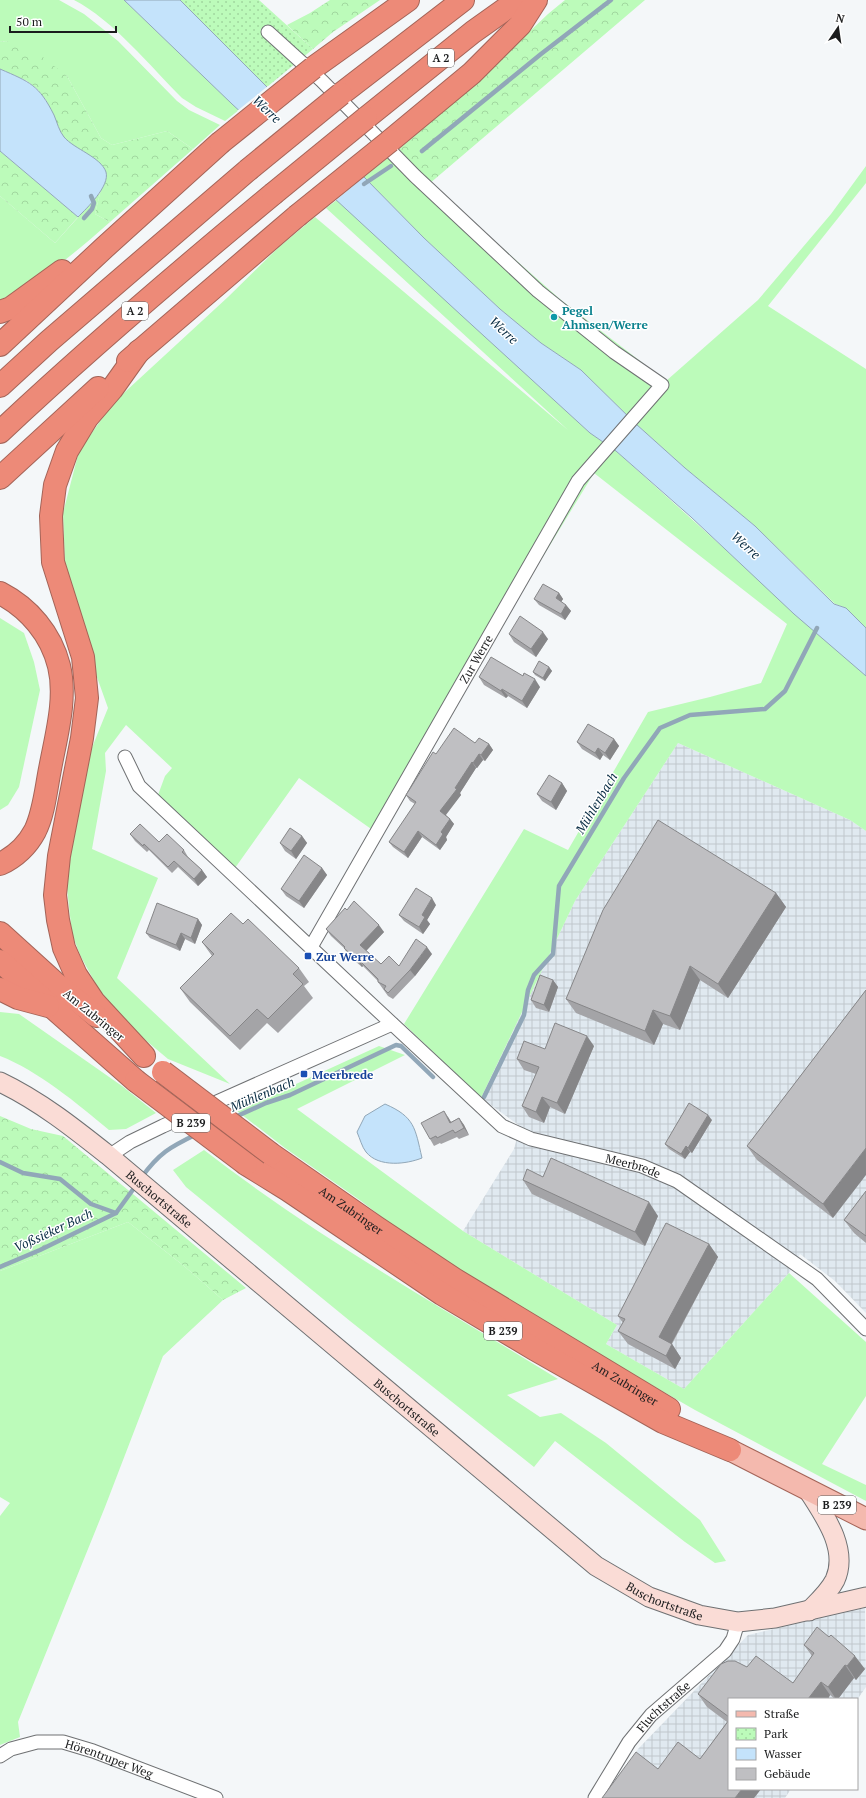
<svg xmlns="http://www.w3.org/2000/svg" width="866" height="1798" font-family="'PT Serif',serif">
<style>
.industrial{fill:url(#industrial-grid)}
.green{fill:#bcfbba}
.forest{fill:url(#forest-crowns)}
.park{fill:url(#park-dots)}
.water{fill:#c4e3fb;stroke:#91a7b8}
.pier{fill:#f4f7f9}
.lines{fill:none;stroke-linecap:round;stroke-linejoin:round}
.stream{stroke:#91a7b8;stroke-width:4.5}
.street-casing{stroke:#6f7173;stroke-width:15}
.secondary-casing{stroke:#6f7173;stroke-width:21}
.primary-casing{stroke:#a46458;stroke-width:23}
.highway-casing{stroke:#a46458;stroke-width:24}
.street{stroke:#fff;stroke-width:13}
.secondary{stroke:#fadcd6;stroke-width:19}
.primary{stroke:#f4b9ae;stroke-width:21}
.highway{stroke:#ed8a78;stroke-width:22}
.highway-bridge-casing{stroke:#a46458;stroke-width:24;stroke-linecap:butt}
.highway-bridge{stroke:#ed8a78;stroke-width:22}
.wall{fill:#a4a4a7}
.shaded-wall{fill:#868688}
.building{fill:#bfbfc2;stroke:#868688}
.culture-dot{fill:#0f9aa8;stroke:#fff;stroke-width:1.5}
.transit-dot{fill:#1a4fb4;stroke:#fff;stroke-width:1.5}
.labels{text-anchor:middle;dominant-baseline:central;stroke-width:3;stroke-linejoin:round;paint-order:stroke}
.shield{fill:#fff;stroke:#5f6061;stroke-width:1}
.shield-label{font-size:11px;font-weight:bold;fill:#1b1c1d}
.culture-label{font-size:12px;font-weight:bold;fill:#0d838f;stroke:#fff;text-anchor:start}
.street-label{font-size:12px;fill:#1b1c1d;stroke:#fff}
.transit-label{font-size:12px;font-weight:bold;fill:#164399;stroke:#fff;text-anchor:start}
.water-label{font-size:13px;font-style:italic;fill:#082c43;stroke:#fff}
</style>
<defs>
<pattern id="industrial-grid" width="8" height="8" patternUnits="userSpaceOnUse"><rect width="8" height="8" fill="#e0e9f0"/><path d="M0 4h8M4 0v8" fill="none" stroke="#c0c7cd"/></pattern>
<pattern id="forest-crowns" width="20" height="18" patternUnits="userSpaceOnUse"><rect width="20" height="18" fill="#bcfbba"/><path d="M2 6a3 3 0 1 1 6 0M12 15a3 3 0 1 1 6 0" fill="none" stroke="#a1d79f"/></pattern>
<pattern id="park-dots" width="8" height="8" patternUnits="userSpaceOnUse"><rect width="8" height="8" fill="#bcfbba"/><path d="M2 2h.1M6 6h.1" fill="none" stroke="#a1d79f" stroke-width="1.8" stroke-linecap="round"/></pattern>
</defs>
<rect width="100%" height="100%" fill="#f4f7f9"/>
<g class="industrial">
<polygon points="678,743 850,820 866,831 866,1313 835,1281 800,1254 789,1273 684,1389 606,1344 617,1325 463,1231 514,1149 520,1126 481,1098 575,901"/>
<polygon points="865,1608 866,1687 857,1700 729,1699 729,1789 791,1789 785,1798 608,1798 638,1749 748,1635"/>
</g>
<g class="green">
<polygon points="0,0 59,0 84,14 118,41 177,101 189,110 220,125 193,149 167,131 112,145 101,138 67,76 6,41 0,42"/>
<path d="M 74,0 L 124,0 L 239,110 L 225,121 L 196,107 L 182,98 C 151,67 113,20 74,0 Z"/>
<polygon points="399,149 430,184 561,300 666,381 758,300 831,214 866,166 866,183 768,306 866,369 866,628 846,608 835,604 755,526 685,468 636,424 581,370 541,343 500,309 424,238 364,177"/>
<path d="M 100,193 L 95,214 L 110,222 C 74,254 44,279 0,300 L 0,196 L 55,243 Z"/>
<polygon points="337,200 590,433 616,451 866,676 866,831 850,820 678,743 575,901 481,1098 404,1024 524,829 568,850 648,712 710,697 761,683 787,624 594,473 536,568 528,563 374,831 299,778 235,868 158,795 165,776 172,768 126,725 105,753 106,771 92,849 158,878 117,978 230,1084 168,1059 143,1038 117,1012 98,988 80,955 72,934 67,888 70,860 91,750 108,708 93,666 65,566 63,513 79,451 113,403 228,297 279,247 315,217 568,430 326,208"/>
<polygon points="0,618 24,633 34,662 40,690 19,787 8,805 0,810"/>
<path d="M 0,1012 L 19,1014 L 122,1086 L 156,1113 L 126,1129 L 109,1130 C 78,1104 37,1070 0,1056 Z"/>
<polygon points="379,1046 405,1055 297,1109 463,1231 617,1325 606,1344 684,1389 789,1273 866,1342 866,1396 822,1464 866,1485 866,1501 695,1410 575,1341 418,1245 361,1201 285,1148 237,1111"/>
<path d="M 204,1150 C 315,1236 439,1306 558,1379 L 507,1395 L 540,1417 L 561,1413 L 606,1443 L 700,1520 L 726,1561 L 715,1563 L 685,1542 L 555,1441 L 534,1467 L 350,1321 L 186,1187 L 173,1170 Z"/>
<polygon points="128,1222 184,1266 223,1300 163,1356 105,1507 18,1722 20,1737 0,1745 0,1516 10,1503 0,1497 0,1271"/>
</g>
<g class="forest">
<polygon points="330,0 380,0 333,32 313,49 287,25 310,13"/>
<polygon points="565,0 645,0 429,184 399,149 463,95 548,14"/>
<polygon points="6,41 39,54 67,76 101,138 112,145 167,131 193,149 110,222 95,214 100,193 106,178 63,137 46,100 37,89 27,81 0,69 0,42"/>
<polygon points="0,151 78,217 55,243 0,196"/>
<polygon points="0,1116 31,1129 63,1136 246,1288 223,1300 184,1266 128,1222 0,1271"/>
</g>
<polygon class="park" points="180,0 259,0 313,49 267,87"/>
<g class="water">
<polygon points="124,0 180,0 267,87 364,177 424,238 500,309 541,343 581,370 636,424 685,468 755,526 834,604 846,608 866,628 866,676 794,614 691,517 616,451 590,433 461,315 232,104"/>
<path d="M 0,69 C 30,82 39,85 54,115 C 57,122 59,131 64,137 C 74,149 101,157 106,172 C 110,186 87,208 78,217 L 0,151 Z"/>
<path d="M 385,1104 C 415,1117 415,1128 422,1158 C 407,1164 379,1168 366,1152 C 362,1147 360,1139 357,1132 L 365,1116 Z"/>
</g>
<polygon class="pier" points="268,86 365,176 335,201 237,111"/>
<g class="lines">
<g class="stream">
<polyline points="422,151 541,54 611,0"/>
<polyline points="364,184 391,166"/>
<polyline points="84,218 92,209 94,203 91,196"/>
<polyline points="484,1097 524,1015 528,990 534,975 553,954 559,886 624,778 660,728 690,715 765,709 785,691 817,628"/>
<polyline points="233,1118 266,1103 290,1095 396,1045 401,1046 433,1077"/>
<polyline points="0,1162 23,1173 60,1179 91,1204 116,1213"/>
<path d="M 141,1178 C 159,1153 170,1147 197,1134"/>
<polyline points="0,1267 40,1250 116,1213 137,1184"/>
</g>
<defs>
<g id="street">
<polyline points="268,32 322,81 415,176 538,291 614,352 662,385 578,481 311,947"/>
<path id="s1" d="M 125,757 L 139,786 L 357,991 L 502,1126 L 531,1139 L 642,1166 L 677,1181 L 817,1279 L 866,1329"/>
<polyline points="109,1156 130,1142 163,1126 392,1024"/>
<path id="s2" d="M 0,1756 L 11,1749 L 37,1742 L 63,1742 L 93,1751 L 216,1798"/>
<path id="s3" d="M 595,1798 L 629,1742 L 651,1715 L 725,1651 L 733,1639 L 738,1622"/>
</g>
<g id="secondary">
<path id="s4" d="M 0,1082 C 40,1101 75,1129 109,1156 L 596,1566 L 649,1597 L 699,1615 L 738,1622 L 775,1618 L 866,1597"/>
<path d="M 808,1490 C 824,1515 849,1549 835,1580 C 829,1592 818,1602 809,1611"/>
</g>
<polyline id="primary" points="730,1450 866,1519"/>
<g id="highway">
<polyline points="313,68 408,0"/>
<polyline points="341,94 463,0"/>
<polyline points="366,118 473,32 518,0"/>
<polyline points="390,141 472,73 520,25 536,0"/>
<polyline points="0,312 11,308 62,271"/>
<polyline points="0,345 105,247 220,143"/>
<polyline points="139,351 112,389 87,418 67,451 55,485 51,516 53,562 83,657 87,698 82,738 59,856 55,895 58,920 64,948 76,975 94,1002 144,1056"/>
<polyline points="128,361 297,216"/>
<polyline points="0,386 49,341 248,170"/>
<path d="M 0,432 C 88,349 180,271 273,194"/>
<polyline points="0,478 98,388"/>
<path d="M 0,593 C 29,608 51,634 59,666 C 67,699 56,736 50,769 C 46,789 44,813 35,831 C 27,846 15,857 0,864"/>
<polyline points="0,933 54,982 96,1016"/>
<polyline points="0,961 136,1081"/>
<polyline points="0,989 18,998 48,1006"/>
<path id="s5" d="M 271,1154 L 376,1227 L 454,1279 L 669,1409"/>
<polyline points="246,1164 288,1190 442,1294 536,1350 663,1422 730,1450"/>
</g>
</defs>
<use href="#street" class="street-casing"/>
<use href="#secondary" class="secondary-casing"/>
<use href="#primary" class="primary-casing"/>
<use href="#highway" class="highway-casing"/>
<use href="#street" class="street"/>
<use href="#secondary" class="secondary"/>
<use href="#primary" class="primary"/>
<use href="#highway" class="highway"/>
<defs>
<g id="highway-bridge">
<polyline points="220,143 313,68"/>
<polyline points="248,170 341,94"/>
<polyline points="273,194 366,118"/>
<polyline points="297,216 390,141"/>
<polyline points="163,1072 271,1154"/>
<polyline points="136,1081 246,1164"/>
</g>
</defs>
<use href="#highway-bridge" class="highway-bridge-casing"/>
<use href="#highway-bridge" class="highway-bridge"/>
</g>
<g class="wall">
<polygon points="559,593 563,599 561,602 566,605 571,611 565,620 539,605 534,599"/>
<polygon points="509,634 548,639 536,657 514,642"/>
<polygon points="549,667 552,671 545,681 535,675 533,672"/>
<polygon points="479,677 540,687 527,708 508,696 506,698 484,685"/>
<polygon points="614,739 619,746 610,760 603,755 600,760 582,749 577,742"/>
<polygon points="489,744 493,750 485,761 483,760 477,768 476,768 460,793 461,795 446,815 450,819 454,824 446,837 447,840 440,850 422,837 408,858 393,847 389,842 415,804 410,801 406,795 436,754"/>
<polygon points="562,783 567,791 556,810 542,801 537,794"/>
<polygon points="130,834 159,842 184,850 188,857 202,870 207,877 198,886 178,867 172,873 149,850 147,852 135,841"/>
<polygon points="302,836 307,843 296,859 285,851 280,843"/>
<polygon points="322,868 327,875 304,908 286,896 281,889"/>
<polygon points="776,893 786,907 728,998 700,980 680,1030 663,1024 654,1045 576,1013 566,999"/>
<polygon points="436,905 427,920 430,924 423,934 404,921 399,915"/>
<polygon points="347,910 384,932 366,951 381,964 399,966 432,954 415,976 393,999 388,996 378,982 378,981 363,966 362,967 348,955 344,948 331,936 326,929"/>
<polygon points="198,919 202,925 195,944 185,939 180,951 150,938 146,933"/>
<polygon points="243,924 299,968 309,982 304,986 313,998 278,1033 267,1023 240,1050 190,1002 180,988 212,956 202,942"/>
<polygon points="553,980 558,987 549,1012 536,1008 531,1000"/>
<polygon points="866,990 833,1218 757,1160 747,1146"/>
<polygon points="594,1046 565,1114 550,1107 544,1123 529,1117 522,1106 536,1074 524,1070 517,1059 545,1049"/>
<polygon points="448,1117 451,1122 459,1118 464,1125 469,1135 459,1139 457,1137 441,1144 440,1143 434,1146 430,1139"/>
<polygon points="712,1120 692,1153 690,1152 685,1159 669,1149 665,1144"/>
<polygon points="543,1177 658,1216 645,1246 532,1194 523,1180"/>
<polygon points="866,1191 866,1243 854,1233 844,1220"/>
<polygon points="709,1244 718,1257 672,1344 681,1358 675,1369 628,1344 618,1331 623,1323 618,1316"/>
<polygon points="804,1645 865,1669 856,1680 854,1678 838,1699 835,1699 830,1695 828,1699 729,1699 729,1789 761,1789 754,1798 658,1769 700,1759 727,1722 707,1707 698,1694 747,1667 793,1683 812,1656"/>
</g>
<g class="shaded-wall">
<polygon points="559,593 563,599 560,604 556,598"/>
<polygon points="566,605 571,611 565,620 561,614"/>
<polygon points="543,632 548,639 536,657 531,649"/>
<polygon points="549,667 552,671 545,681 543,678"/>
<polygon points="535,679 540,687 527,708 522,701"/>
<polygon points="502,689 508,696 506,698 501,691"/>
<polygon points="614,739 619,746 610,760 605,753"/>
<polygon points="489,744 493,750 485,761 481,755"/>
<polygon points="598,748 603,755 600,760 595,753"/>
<polygon points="479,754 483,760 477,768 473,763"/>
<polygon points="472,762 476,768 460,793 461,795 444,817 440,811"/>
<polygon points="562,783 567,791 556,810 551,802"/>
<polygon points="450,819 454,824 446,837 447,840 440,850 436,845 441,832"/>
<polygon points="418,831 422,837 408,858 404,852"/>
<polygon points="302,836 307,843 296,859 291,851"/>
<polygon points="322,868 327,875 304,908 299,901"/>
<polygon points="202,870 207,877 198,886 194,879"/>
<polygon points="776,893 786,907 728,998 718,984"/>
<polygon points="432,898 436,905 427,920 430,924 423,934 419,927 422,915"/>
<polygon points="198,919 202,925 195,944 191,938"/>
<polygon points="379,925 384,932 365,952 360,945"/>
<polygon points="181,933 185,939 180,951 176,945"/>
<polygon points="427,947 432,954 415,976 410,970"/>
<polygon points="359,960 363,966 362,967 358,961"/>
<polygon points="690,966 700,980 680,1030 670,1016"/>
<polygon points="553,980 558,987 549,1012 544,1005"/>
<polygon points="653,1010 663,1024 654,1045 645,1031"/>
<polygon points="587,1036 594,1046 565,1114 557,1103"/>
<polygon points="542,1097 550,1107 544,1123 536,1112"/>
<polygon points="444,1111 448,1117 455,1129 450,1123"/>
<polygon points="708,1115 712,1120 692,1153 688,1148"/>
<polygon points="459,1118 464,1125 469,1135 464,1128"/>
<polygon points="686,1146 690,1152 685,1159 681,1154"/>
<polygon points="866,1148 866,1175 833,1218 823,1204"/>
<polygon points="649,1202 658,1216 645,1246 635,1232"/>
<polygon points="709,1244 718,1257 668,1350 659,1337"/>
<polygon points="672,1344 681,1358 675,1369 666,1356"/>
<polygon points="855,1656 865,1669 856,1680 847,1666"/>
<polygon points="845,1665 854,1678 838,1699 836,1699 828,1687"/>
<polygon points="821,1682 830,1695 828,1699 808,1699"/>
<polygon points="742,1789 761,1789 754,1798 735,1798"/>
</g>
<g class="building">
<polygon points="543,584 559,593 556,598 566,605 561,614 534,599"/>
<polygon points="520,616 543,632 531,649 509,634"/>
<polygon points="491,657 523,676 524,673 535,679 522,701 502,689 501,691 479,677"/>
<polygon points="539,661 549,667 543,678 533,672"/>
<polygon points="588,724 614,739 605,753 598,748 595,753 577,742"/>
<polygon points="454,728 475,743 479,738 489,744 481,755 479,754 473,763 472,762 455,788 457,789 440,811 450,819 441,832 443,834 436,845 418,831 404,852 389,842 416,802 406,795 433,752 436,754"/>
<polygon points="549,775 562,783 551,802 537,794"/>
<polygon points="658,820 776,893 718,984 690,966 670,1016 653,1010 645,1031 566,999 603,910"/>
<polygon points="140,824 159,842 167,834 184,850 182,852 202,870 194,879 174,861 168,867 144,844 143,846 130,834"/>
<polygon points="290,828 302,836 291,851 280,843"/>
<polygon points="304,855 322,868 299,901 281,889"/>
<polygon points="416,888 432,898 422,915 425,917 419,927 399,915"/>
<polygon points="354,901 379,925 360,945 381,964 389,956 399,966 416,939 427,947 410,970 388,993 384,989 386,986 378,982 378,979 359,960 358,961 344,948 345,947 326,929 345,908 347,910"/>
<polygon points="157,903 198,919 191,938 181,933 176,945 146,933"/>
<polygon points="231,913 243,924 248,919 299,968 293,974 303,984 268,1019 257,1009 230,1036 180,988 214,954 202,942"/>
<polygon points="540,975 553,980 544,1005 531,1000"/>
<polygon points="866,990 866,1148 823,1204 747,1146"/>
<polygon points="555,1023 587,1036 557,1103 542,1097 536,1112 522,1106 539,1067 517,1059 524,1041 545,1049"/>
<polygon points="689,1103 708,1115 688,1148 686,1146 681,1154 665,1144"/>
<polygon points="444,1111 450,1123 459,1118 464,1128 455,1133 453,1130 437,1138 436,1136 430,1139 421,1123"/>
<polygon points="551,1158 649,1202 635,1232 523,1180 527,1169 543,1177"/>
<polygon points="866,1191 866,1236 844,1220"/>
<polygon points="666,1223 709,1244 659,1337 672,1344 666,1356 618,1331 625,1319 618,1316"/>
<polygon points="817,1627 829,1637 831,1635 855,1656 847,1666 845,1665 828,1687 821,1682 808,1699 729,1699 729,1717 698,1694 721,1664 728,1661 735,1661 747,1667 756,1656 793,1683 814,1653 804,1645"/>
<polygon points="729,1720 729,1789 742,1789 735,1798 602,1798 636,1752 658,1769 678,1742 700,1759"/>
</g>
<circle class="culture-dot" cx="554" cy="317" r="4"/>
<g class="transit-dot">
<rect x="304" y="952" width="8" height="8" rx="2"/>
<rect x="300" y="1070" width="8" height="8" rx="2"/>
</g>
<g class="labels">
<g class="shield">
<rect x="428" y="49" width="26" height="18" rx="3"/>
<rect x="122" y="302" width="26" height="18" rx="3"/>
<rect x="172" y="1114" width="38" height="18" rx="3"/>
<rect x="484" y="1322" width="38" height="18" rx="3"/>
<rect x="818" y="1496" width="38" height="18" rx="3"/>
</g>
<g class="shield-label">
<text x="441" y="58">A 2</text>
<text x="135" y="311">A 2</text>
<text x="191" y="1123">B 239</text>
<text x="503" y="1331">B 239</text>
<text x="837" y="1505">B 239</text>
</g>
<g class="culture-label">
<text x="562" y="310">Pegel<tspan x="562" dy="14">Ahmsen/Werre</tspan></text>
</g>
<g class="street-label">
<text transform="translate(476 659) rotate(-60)">Zur Werre</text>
<text transform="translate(94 1015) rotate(39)">Am Zubringer</text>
<text stroke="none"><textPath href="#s1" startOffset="667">Meerbrede</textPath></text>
<text stroke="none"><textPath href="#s4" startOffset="198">Buschortstraße</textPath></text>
<text stroke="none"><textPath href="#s5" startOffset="98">Am Zubringer</textPath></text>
<text stroke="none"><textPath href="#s5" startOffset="422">Am Zubringer</textPath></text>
<text stroke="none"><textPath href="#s4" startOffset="522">Buschortstraße</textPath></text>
<text stroke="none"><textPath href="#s4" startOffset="846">Buschortstraße</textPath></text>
<text stroke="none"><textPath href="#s3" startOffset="115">Fluchtstraße</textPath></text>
<text stroke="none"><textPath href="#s2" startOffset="115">Hörentruper Weg</textPath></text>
</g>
<g class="transit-label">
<text x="316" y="956">Zur Werre</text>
<text x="312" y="1074">Meerbrede</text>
</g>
<g class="water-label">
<text transform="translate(267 109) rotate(43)">Werre</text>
<text transform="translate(504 330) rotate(43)">Werre</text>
<text transform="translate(746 545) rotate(42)">Werre</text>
<text transform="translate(596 803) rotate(-59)">Mühlenbach</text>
<text transform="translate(262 1094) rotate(-23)">Mühlenbach</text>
<text transform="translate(53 1230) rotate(-25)">Voßsieker Bach</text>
</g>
</g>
<rect x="728" y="1698" width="130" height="92" fill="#ffffff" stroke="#a4a4a5"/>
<rect x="736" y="1711" width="20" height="6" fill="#f4b9ae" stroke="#a4a4a5"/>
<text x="764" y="1718" font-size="12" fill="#1b1c1d">Straße</text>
<rect x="736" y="1728" width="20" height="12" fill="url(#park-dots)" stroke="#a4a4a5"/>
<text x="764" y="1738" font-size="12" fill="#1b1c1d">Park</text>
<rect x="736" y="1748" width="20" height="12" fill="#c4e3fb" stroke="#a4a4a5"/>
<text x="764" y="1758" font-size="12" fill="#1b1c1d">Wasser</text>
<rect x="736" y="1768" width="20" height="12" fill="#bfbfc2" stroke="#a4a4a5"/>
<text x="764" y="1778" font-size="12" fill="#1b1c1d">Gebäude</text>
<g transform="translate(838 28) rotate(13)" stroke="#ffffff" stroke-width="3" paint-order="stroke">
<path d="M0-3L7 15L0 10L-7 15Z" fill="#1b1c1d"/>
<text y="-6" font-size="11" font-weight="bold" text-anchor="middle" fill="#1b1c1d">N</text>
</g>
<path d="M10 26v6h106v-6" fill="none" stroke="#1b1c1d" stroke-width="2"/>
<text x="16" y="26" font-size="12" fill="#1b1c1d" stroke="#ffffff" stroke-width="3" paint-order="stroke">50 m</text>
</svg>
